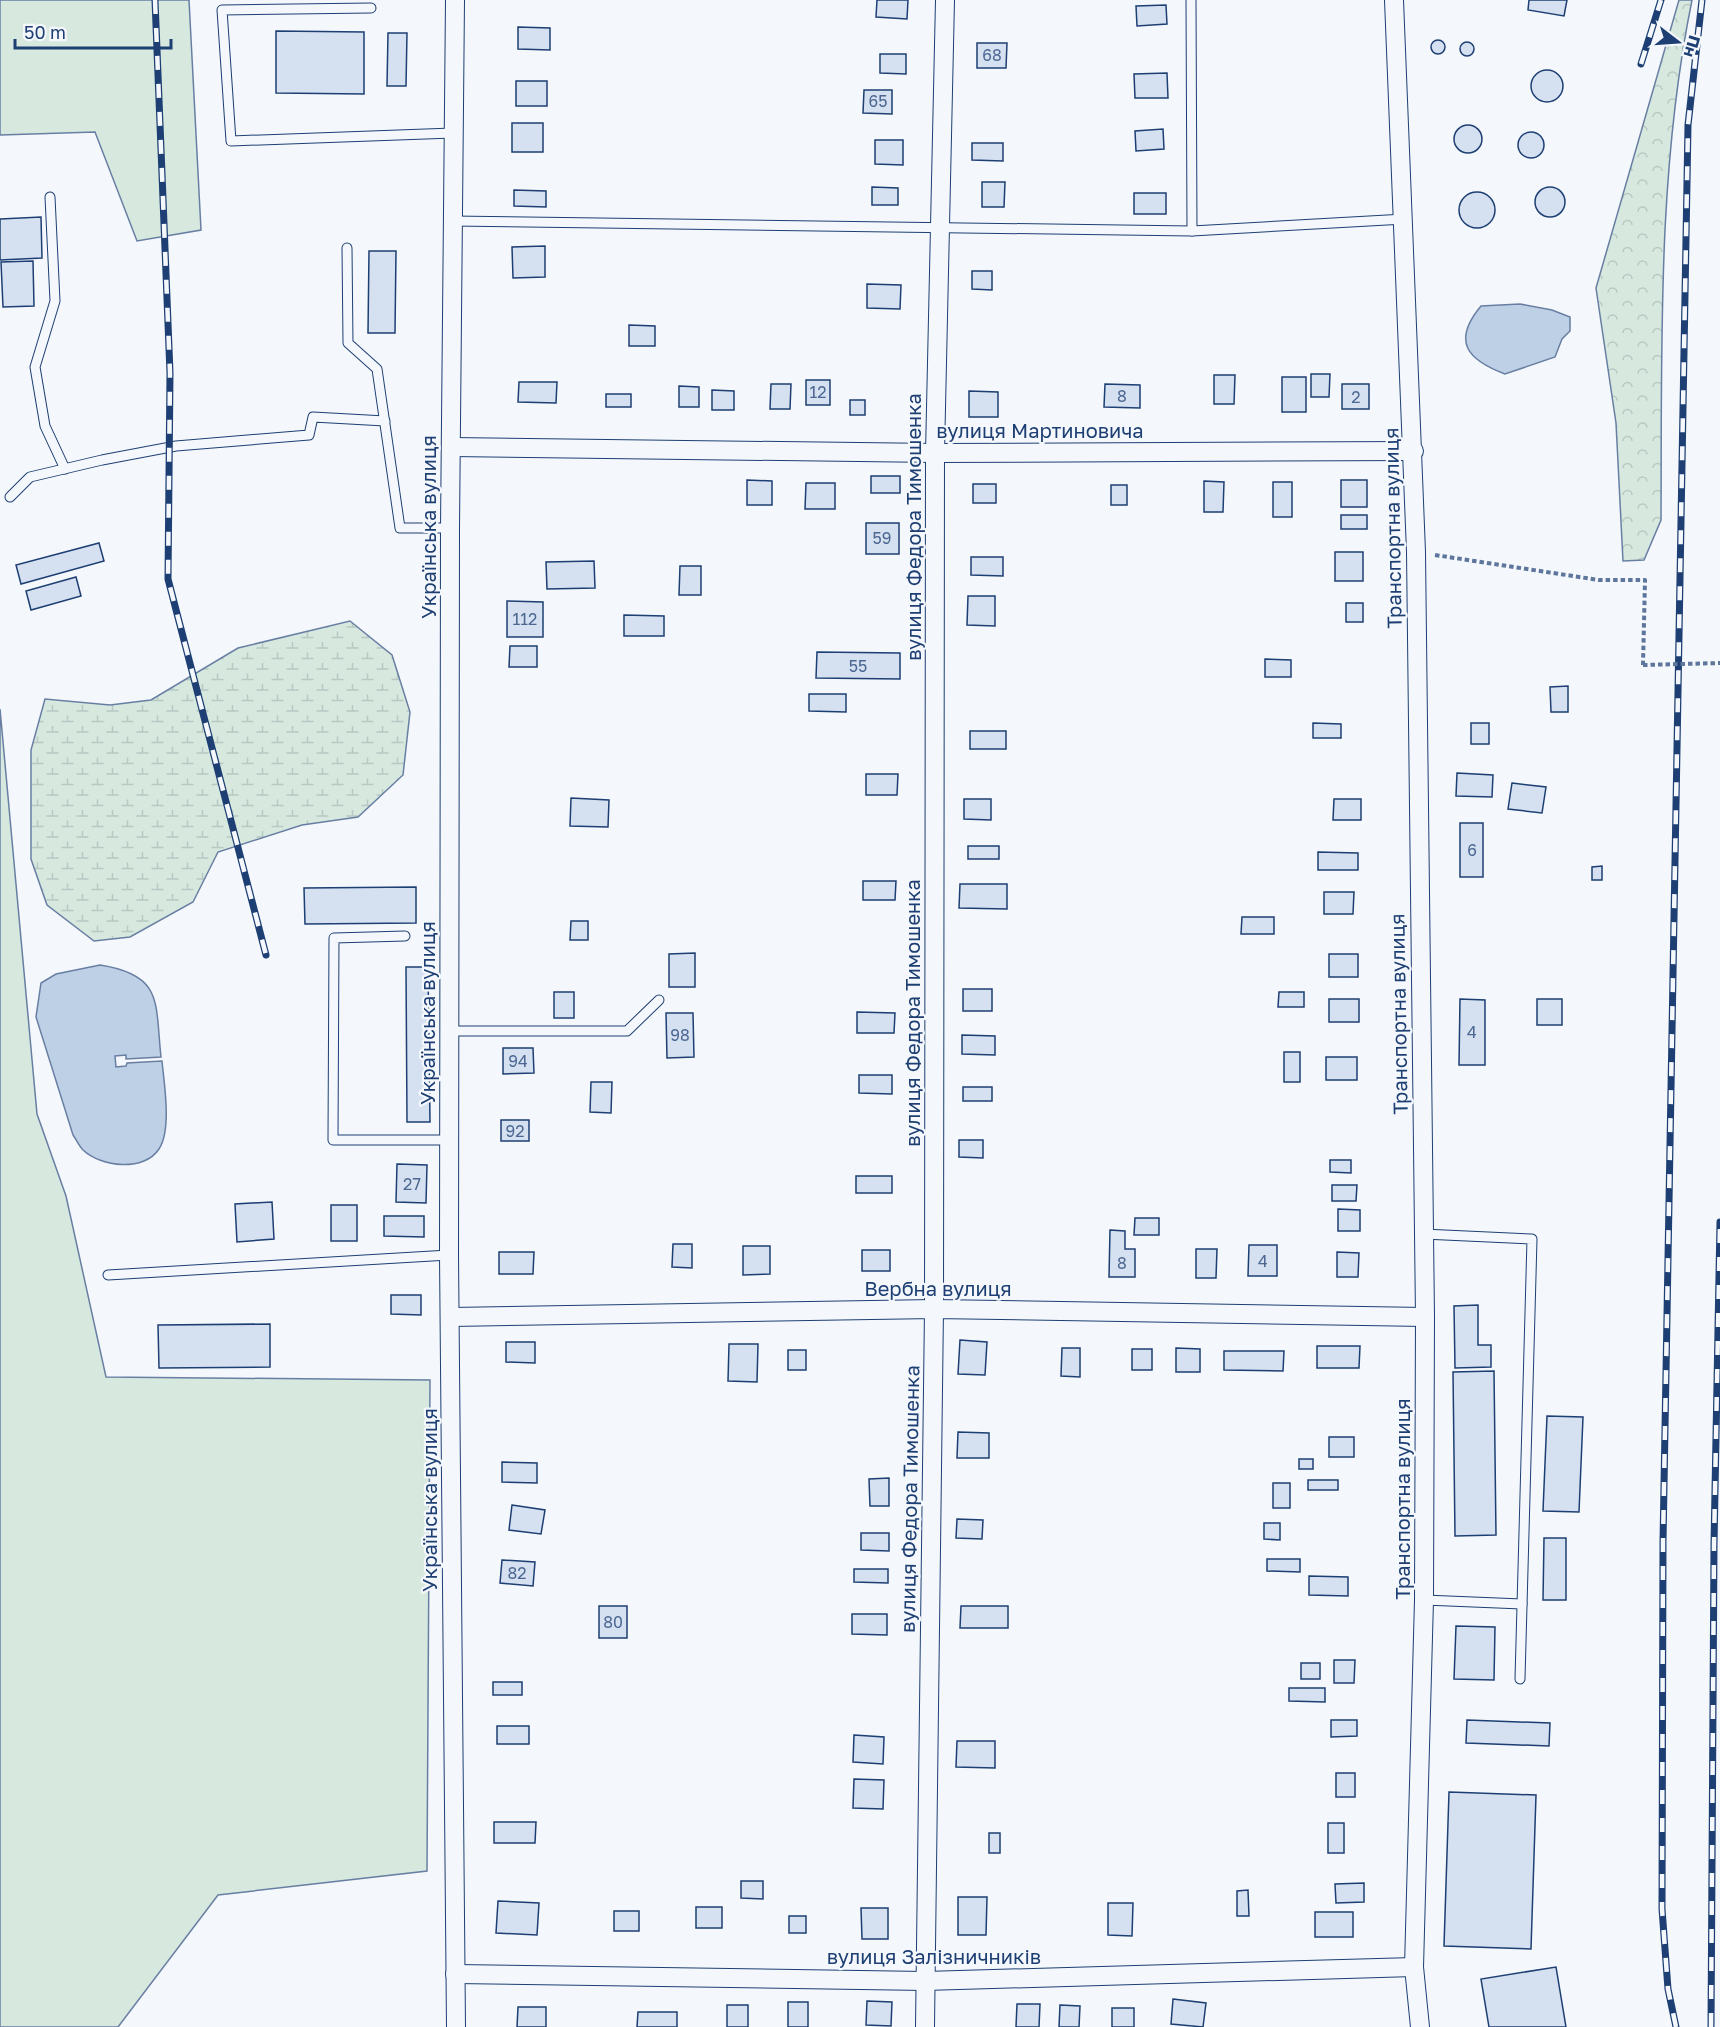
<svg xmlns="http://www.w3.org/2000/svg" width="1720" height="2027" font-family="'Golos Text',sans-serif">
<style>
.grass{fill:#d7e8df;stroke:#687fa3;stroke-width:1.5}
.forest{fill:url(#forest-crowns);stroke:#687fa3;stroke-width:1.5}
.wetland{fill:url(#wetland-marsh);stroke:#687fa3;stroke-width:1.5}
.water{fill:#bed0e5;stroke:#687fa3;stroke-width:1.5}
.building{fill:#d5e0f0;stroke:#1d3f73;stroke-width:1.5}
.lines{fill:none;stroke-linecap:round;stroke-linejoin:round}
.service-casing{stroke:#1d3f73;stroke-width:11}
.minor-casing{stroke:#1d3f73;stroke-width:20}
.path{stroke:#5e769c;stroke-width:4;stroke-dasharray:4.5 3;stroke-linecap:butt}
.service{stroke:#f4f7fb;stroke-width:9}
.minor{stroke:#f4f7fb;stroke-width:18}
.rail-casing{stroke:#1d3f73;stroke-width:7}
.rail{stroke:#f4f7fb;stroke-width:4.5;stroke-dasharray:14;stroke-linecap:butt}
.path-bridge{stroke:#5e769c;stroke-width:4;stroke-dasharray:4.5 3;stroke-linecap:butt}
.labels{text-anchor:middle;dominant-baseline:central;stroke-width:4.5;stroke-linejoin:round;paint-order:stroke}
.number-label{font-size:16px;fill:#4b6792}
.street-label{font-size:20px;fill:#1d3f73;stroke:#f4f7fb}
</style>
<defs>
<pattern id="forest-crowns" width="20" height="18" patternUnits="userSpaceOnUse" patternTransform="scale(1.5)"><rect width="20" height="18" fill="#d7e8df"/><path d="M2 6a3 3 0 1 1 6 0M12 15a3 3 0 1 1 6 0" fill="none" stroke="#b8c8c3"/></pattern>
<pattern id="wetland-marsh" width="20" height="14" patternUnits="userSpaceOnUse" patternTransform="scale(1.5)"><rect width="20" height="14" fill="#d7e8df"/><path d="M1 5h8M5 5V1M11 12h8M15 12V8" fill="none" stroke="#b8c8c3"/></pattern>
</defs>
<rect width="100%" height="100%" fill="#f4f7fb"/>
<g class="grass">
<polygon points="0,0 189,0 201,230 137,241 95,132 0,135"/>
<polygon points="0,709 37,1114 66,1196 106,1377 430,1380 427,1871 218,1895 118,2027 0,2027"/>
</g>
<path class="forest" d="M 1679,0 L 1692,0 C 1657,171 1662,346 1661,520 L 1644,560 L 1623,561 L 1616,423 L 1596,288 Z"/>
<polygon class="wetland" points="350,621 392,655 410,712 403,775 358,817 302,825 218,852 193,902 130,937 94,941 47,905 31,859 31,750 45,699 110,705 151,700 238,648"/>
<g class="water">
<path d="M 1520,304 L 1552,310 L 1570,317 L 1570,331 L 1562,339 L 1555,357 L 1505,374 C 1468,360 1451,342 1481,306 Z"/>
<path d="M 100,965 C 164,975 155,1003 161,1057 L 126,1059 L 126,1055 L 115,1056 L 116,1067 L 126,1066 L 127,1063 L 162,1061 C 164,1083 172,1129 159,1149 C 144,1172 101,1167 83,1150 C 79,1146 76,1139 73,1135 L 36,1017 L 41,983 L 56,974 Z"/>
</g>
<g class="building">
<polygon points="877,0 908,0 907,19 876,17"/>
<polygon points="1529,0 1567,0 1564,16 1528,10"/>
<polygon points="1166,5 1167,24 1137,26 1136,6"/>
<polygon points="518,27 550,28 550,50 518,49"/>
<polygon points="276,31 364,32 364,94 276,93"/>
<polygon points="388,33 407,33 406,86 387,86"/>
<circle cx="1438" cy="47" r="7"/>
<circle cx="1467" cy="49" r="7"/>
<polygon points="977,43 1007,43 1006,68 977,68"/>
<polygon points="880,54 906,54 906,74 880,73"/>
<circle cx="1547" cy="86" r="16"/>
<polygon points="1167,73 1168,98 1135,98 1134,74"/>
<rect x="516" y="81" width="31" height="25"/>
<polygon points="864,90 892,90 892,114 863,113"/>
<rect x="512" y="123" width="31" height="29"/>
<circle cx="1468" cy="139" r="14"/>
<polygon points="1163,129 1164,149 1136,151 1135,131"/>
<circle cx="1531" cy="145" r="13"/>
<polygon points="875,140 903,140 903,165 875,164"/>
<polygon points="972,143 1003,143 1003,161 972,160"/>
<polygon points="982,182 1005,182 1004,207 982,207"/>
<circle cx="1550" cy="202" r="15"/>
<polygon points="872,187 898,188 898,205 872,205"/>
<polygon points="514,190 546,191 546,207 514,206"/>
<circle cx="1477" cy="210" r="18"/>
<rect x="1134" y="193" width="32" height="21"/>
<polygon points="41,217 42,258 0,260 0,219"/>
<polygon points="545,246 545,277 513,278 512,247"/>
<polygon points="369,251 396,251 395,333 368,333"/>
<polygon points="33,261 34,306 3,307 1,262"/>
<polygon points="972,271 992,271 992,290 972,289"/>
<polygon points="867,284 901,285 900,309 867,308"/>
<polygon points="629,325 655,326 655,346 629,346"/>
<polygon points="1311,374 1330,374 1329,397 1311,397"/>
<polygon points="1214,375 1235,375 1234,404 1214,404"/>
<rect x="1282" y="377" width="24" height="35"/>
<rect x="806" y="380" width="24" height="25"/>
<polygon points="519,382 557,382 556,403 518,402"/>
<polygon points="771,384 791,384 790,409 770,409"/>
<polygon points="1105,384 1140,385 1140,408 1104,407"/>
<rect x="1342" y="384" width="27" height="25"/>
<polygon points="679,386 699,387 699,407 679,407"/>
<polygon points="712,390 734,391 734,410 712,410"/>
<polygon points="969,391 998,392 998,417 969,417"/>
<rect x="606" y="394" width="25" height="13"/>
<rect x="850" y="400" width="15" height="15"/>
<rect x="871" y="476" width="29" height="17"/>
<polygon points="747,480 772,481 772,505 747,505"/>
<rect x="1341" y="480" width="26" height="27"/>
<polygon points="1204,481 1224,482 1223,512 1204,512"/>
<rect x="1273" y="482" width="19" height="35"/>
<polygon points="806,483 835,483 835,509 805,509"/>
<rect x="973" y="484" width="23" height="19"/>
<rect x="1111" y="485" width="16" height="20"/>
<rect x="1341" y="515" width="26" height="14"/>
<rect x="866" y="523" width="33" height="31"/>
<polygon points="99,543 104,561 21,584 16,565"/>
<rect x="1335" y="552" width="28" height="29"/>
<polygon points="971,557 1003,557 1003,576 971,575"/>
<polygon points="594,561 595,588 547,589 546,562"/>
<polygon points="680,566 701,566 701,595 679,595"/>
<polygon points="76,577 81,596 31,610 26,591"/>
<polygon points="968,596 995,596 995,626 967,625"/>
<polygon points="507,601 543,602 543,637 507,637"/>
<rect x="1346" y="603" width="17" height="19"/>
<polygon points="624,615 664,616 664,636 624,636"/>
<polygon points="510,646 537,646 537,667 509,667"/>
<polygon points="817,652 900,653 900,679 816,678"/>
<polygon points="1265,659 1291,660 1291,677 1265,677"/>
<polygon points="1568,686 1568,712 1551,712 1550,687"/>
<polygon points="809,694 846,694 846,712 809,711"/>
<polygon points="1313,723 1341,724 1341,738 1313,738"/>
<rect x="1471" y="723" width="18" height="21"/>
<rect x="970" y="731" width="36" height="18"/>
<polygon points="1457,773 1493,775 1492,797 1456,796"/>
<polygon points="866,774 898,774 897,795 866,795"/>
<polygon points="1512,783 1546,787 1542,813 1508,809"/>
<polygon points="571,798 609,800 608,827 570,826"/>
<polygon points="964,799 991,799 991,820 964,819"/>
<polygon points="1334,799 1361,799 1361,820 1333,820"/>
<rect x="1460" y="823" width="23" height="54"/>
<rect x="968" y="846" width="31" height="13"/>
<polygon points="1318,852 1358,853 1358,870 1318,870"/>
<polygon points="1602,866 1602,880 1592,880 1592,867"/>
<polygon points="863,881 896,881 895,900 863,900"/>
<polygon points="960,884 1007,884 1007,909 959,908"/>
<polygon points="416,887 416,923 305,924 304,888"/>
<polygon points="1324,892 1354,892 1353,914 1324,914"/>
<polygon points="1242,917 1274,917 1274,934 1241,934"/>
<polygon points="571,921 588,921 588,940 570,940"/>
<polygon points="695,953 695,987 669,987 669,954"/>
<rect x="1329" y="954" width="29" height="23"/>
<polygon points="406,967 428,967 430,1122 407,1122"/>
<rect x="963" y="989" width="29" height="22"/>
<rect x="554" y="992" width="20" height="26"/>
<polygon points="1279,992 1304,992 1304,1007 1278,1007"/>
<rect x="1329" y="999" width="30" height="23"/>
<polygon points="1460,999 1485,1000 1485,1065 1459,1065"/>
<rect x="1537" y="999" width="25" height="26"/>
<polygon points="857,1012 895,1013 894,1033 857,1033"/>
<polygon points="666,1013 693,1013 694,1057 667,1058"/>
<polygon points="962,1035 995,1036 995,1055 962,1054"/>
<polygon points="503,1048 533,1048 534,1073 503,1074"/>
<rect x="1284" y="1052" width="16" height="30"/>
<rect x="1326" y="1057" width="31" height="23"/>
<polygon points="859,1075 892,1075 892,1094 859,1093"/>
<polygon points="591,1082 612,1082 611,1113 590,1112"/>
<rect x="963" y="1087" width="29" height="14"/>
<rect x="501" y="1120" width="28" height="21"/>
<polygon points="959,1140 983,1140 983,1158 959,1157"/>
<polygon points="1330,1160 1351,1160 1351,1173 1330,1172"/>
<polygon points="397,1164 427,1165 426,1203 396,1202"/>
<rect x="856" y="1176" width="36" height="17"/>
<polygon points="1332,1185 1357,1185 1356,1201 1332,1201"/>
<polygon points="272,1202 274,1239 237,1242 235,1204"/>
<rect x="331" y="1205" width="26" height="36"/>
<polygon points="1338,1209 1360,1210 1360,1231 1338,1231"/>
<polygon points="384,1216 424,1216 424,1237 384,1236"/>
<polygon points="1135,1218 1159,1218 1159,1235 1134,1235"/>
<polygon points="1110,1230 1125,1231 1125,1249 1135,1249 1135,1277 1109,1277"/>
<polygon points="673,1244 692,1244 692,1268 672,1267"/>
<polygon points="1249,1245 1277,1245 1277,1276 1248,1276"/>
<polygon points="743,1246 770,1246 770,1274 743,1275"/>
<polygon points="1196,1249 1217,1249 1216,1278 1196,1278"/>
<rect x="862" y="1250" width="28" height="21"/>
<polygon points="499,1252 534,1252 533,1274 499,1274"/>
<polygon points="1337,1252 1359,1253 1358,1277 1337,1277"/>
<polygon points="391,1295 421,1295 421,1315 391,1314"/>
<polygon points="1478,1305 1478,1345 1491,1345 1491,1367 1455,1368 1454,1306"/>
<polygon points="270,1324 270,1367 159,1368 158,1325"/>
<polygon points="960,1340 987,1342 985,1375 958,1374"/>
<polygon points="506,1342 535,1342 535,1363 506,1362"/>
<polygon points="729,1344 758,1344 757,1382 728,1381"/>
<polygon points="1317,1346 1360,1346 1359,1368 1317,1368"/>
<polygon points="1062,1348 1080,1348 1080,1377 1061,1376"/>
<polygon points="1176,1348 1200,1349 1200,1372 1176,1372"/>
<rect x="1132" y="1349" width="20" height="21"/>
<rect x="788" y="1350" width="18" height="20"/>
<polygon points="1224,1351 1284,1351 1283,1371 1224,1370"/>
<polygon points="1494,1371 1496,1535 1455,1536 1453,1372"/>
<polygon points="1547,1416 1583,1417 1579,1512 1543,1511"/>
<polygon points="958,1432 989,1433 989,1458 957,1458"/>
<rect x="1329" y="1437" width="25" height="20"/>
<rect x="1299" y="1459" width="14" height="10"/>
<polygon points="502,1462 537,1463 537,1483 502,1482"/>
<polygon points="889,1478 889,1506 870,1506 869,1479"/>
<rect x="1308" y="1480" width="30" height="10"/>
<rect x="1273" y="1483" width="17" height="25"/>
<polygon points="512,1505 545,1510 541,1534 509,1530"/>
<polygon points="957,1519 983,1520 982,1539 956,1538"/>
<polygon points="1264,1523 1280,1523 1280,1540 1264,1539"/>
<polygon points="861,1533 889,1533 889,1551 861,1550"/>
<polygon points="1544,1538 1566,1538 1566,1600 1543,1600"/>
<polygon points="1267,1559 1300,1559 1300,1572 1267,1571"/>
<polygon points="502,1560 535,1562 533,1586 500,1583"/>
<polygon points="854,1569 888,1569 888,1583 854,1582"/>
<polygon points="1309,1576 1348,1577 1348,1596 1309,1595"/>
<rect x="599" y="1606" width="28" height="32"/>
<polygon points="961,1606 1008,1606 1008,1628 960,1628"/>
<polygon points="852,1614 887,1614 887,1635 852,1634"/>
<polygon points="1456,1626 1495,1627 1494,1680 1454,1679"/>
<polygon points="1334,1660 1355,1660 1354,1683 1334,1683"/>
<rect x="1301" y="1663" width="19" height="16"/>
<rect x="493" y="1682" width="29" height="13"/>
<polygon points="1289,1688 1325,1688 1325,1702 1289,1701"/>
<polygon points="1331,1720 1357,1720 1357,1736 1331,1737"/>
<polygon points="1467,1720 1550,1723 1549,1746 1466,1743"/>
<rect x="497" y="1726" width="32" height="18"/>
<polygon points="854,1735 884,1737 883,1764 853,1762"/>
<polygon points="957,1741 995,1741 995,1768 956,1767"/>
<rect x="1336" y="1773" width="19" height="24"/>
<polygon points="854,1779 884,1780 883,1809 853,1808"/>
<polygon points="1449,1792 1536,1795 1531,1949 1444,1946"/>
<polygon points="494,1822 536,1822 535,1843 494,1843"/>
<rect x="1328" y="1823" width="16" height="30"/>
<rect x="989" y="1833" width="11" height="20"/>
<polygon points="741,1881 763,1881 763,1899 741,1898"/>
<polygon points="1364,1883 1364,1902 1336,1903 1335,1884"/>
<polygon points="1248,1890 1249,1916 1237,1916 1237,1891"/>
<polygon points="958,1897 987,1897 986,1935 958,1935"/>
<polygon points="498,1901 539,1903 537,1935 496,1933"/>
<polygon points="1108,1903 1133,1903 1132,1936 1108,1935"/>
<rect x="696" y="1907" width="26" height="21"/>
<polygon points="861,1908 888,1908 888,1939 862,1939"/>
<rect x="614" y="1911" width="25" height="20"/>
<rect x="1315" y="1912" width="38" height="25"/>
<rect x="789" y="1916" width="17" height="17"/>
<polygon points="1556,1967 1566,2027 1489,2027 1481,1979"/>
<polygon points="1173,1999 1206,2003 1203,2027 1171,2024"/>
<polygon points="867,2001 892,2002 891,2026 866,2025"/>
<rect x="788" y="2002" width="20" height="25"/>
<polygon points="1017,2004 1040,2004 1039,2027 1016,2027"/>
<rect x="727" y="2005" width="21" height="22"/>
<polygon points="1060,2005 1080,2006 1079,2027 1059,2027"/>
<polygon points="518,2007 546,2007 546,2027 517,2027"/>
<rect x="1112" y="2008" width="22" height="19"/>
<polygon points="638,2012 677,2012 677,2027 637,2027"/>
</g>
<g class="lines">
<defs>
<g id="service">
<polyline points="371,8 222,10 231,141 453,133"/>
<polyline points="50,197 55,301 35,367 45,426 65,469"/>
<polyline points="452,221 1192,231 1191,0"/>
<polyline points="1192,231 1405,219"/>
<polyline points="347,248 348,343 377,369 400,528 450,528"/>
<polyline points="10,497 30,477 102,460 176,446 309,435 313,417 385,421"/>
<polyline points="405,936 334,938 333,1140 449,1140"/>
<polyline points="449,1031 627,1031 659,1000"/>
<polyline points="1423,1234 1532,1239 1520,1679"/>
<polyline points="108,1275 449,1255"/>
<polyline points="1424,1600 1522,1604"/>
</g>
<g id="minor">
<polyline points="455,0 450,528 449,1255 456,2027"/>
<polyline points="1394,0 1416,552 1425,1317 1424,1600 1414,1967 1420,2027"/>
<polyline points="451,447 935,453 1414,451"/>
<polyline points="451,1317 934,1309 1425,1317"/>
<polyline points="455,1974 925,1981 1414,1967"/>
<polyline points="925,2027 934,1309 935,453 945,0"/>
</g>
</defs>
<use href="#service" class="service-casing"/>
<use href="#minor" class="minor-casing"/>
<polyline class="path" points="1435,555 1599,580 1645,580 1643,665"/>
<use href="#service" class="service"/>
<use href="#minor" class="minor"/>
<defs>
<g id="rail">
<polyline points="155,0 170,373 168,579 266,955"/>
<polyline points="1641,64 1661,0"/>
<polyline points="1676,2027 1668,1989 1662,1909 1663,1542 1688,125 1702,0"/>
<polyline points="1711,2027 1714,1545 1720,1222"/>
</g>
</defs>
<use href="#rail" class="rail-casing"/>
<use href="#rail" class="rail"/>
<polyline class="path-bridge" points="1643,665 1720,663"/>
</g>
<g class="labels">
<g class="number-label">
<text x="992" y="55">68</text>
<text x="878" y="101">65</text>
<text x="818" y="392">12</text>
<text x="1122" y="396">8</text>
<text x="1356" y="397">2</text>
<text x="882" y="538">59</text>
<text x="525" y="619">112</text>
<text x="858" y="666">55</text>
<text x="1472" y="850">6</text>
<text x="1472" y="1032">4</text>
<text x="680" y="1035">98</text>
<text x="518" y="1061">94</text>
<text x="515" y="1131">92</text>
<text x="412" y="1184">27</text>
<text x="1263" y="1261">4</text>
<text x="1122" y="1263">8</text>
<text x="517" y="1573">82</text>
<text x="613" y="1622">80</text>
</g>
<g class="street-label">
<text x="1040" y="430">вулиця Мартиновича</text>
<text transform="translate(428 527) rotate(-90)">Українська вулиця</text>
<text transform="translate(913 527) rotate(-90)">вулиця Федора Тимошенка</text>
<text transform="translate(1392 528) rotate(-91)">Транспортна вулиця</text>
<text transform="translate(427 1013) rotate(-90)">Українська вулиця</text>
<text transform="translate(912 1013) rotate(-90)">вулиця Федора Тимошенка</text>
<text transform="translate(1398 1014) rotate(-91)">Транспортна вулиця</text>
<text x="938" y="1288">Вербна вулиця</text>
<text transform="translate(909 1499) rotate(-89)">вулиця Федора Тимошенка</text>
<text transform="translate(1402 1499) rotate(-90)">Транспортна вулиця</text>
<text transform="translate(429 1500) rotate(-90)">Українська вулиця</text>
<text x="934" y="1956">вулиця Залізничників</text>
</g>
</g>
<g transform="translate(1678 42) rotate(107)" stroke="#f4f7fb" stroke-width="4.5" paint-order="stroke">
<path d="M0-4.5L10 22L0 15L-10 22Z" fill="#1d3f73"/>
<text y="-9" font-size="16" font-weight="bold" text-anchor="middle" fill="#1d3f73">Пн</text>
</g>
<path d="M15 39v9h156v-9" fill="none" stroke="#1d3f73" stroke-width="3"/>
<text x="24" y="39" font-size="18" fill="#1d3f73" stroke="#f4f7fb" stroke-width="4.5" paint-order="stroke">50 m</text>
</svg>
